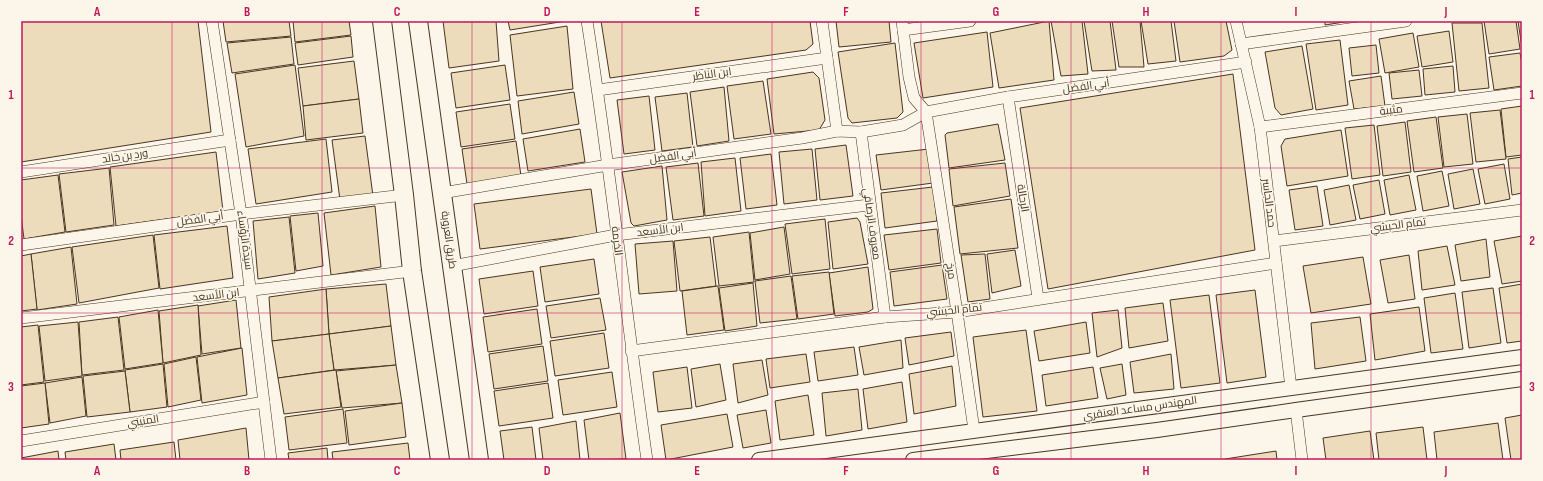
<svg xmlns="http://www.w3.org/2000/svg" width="1543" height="481" font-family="'Sofia Sans Condensed',Cairo,sans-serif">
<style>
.building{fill:#ecdcbc;stroke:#4a3520}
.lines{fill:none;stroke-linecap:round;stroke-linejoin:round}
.minor-casing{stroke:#4a3520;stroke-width:12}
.tertiary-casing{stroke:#4a3520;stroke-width:16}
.primary-casing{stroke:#4a3520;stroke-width:20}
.minor{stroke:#fbf6e9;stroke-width:11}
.tertiary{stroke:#fbf6e9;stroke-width:14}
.primary{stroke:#fbf6e9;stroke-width:18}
.grid{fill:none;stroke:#c2185b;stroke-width:1;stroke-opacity:0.55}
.labels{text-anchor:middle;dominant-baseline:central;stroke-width:3;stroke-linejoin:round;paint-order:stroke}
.street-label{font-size:11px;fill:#4a3520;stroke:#fbf6e9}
.neatline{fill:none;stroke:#c2185b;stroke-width:1.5}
.grid-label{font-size:13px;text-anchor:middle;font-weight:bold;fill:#c2185b}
</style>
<rect width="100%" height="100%" fill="#fbf6e9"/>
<g class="building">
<polygon points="21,21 198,21 211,132 21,162"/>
<polygon points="223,21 289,21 291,36 226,42"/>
<polygon points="293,21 349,21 351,35 295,42"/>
<polygon points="443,21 496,21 499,61 449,68"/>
<polygon points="508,21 566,21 510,30"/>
<polygon points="601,21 810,21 813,44 806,50 610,78"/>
<polygon points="836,21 889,21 891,42 839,47"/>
<polygon points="1049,21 1054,80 999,88 990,33"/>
<polygon points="1051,21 1082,21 1088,74 1061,76"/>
<polygon points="1084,21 1110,21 1116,70 1092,71"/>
<polygon points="1112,21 1140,21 1144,67 1119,67"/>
<polygon points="1141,21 1171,21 1176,61 1148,64"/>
<polygon points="1174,21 1226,21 1232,50 1224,56 1180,62"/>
<polygon points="1325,21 1350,21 1325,25"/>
<polygon points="1484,21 1516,21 1520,49 1489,54"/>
<polygon points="1518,21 1522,21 1522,48"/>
<polygon points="1452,23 1482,23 1489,88 1459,91"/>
<polygon points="567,26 573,89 517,96 510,35"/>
<polygon points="1449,31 1453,62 1422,67 1417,36"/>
<polygon points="987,32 993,87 923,98 914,43"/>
<polygon points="1413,33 1419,67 1385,73 1379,39"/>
<polygon points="351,36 353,57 298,65 295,43"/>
<polygon points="291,37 294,64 232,73 227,43"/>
<polygon points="1340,40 1348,105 1316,110 1306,44"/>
<polygon points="895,43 903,112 897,118 852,123 848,118 838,52"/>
<polygon points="1376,45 1379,73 1352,76 1349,48"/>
<polygon points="1302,46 1313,109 1281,115 1275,108 1265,52"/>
<polygon points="1520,53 1522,64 1522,86 1494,90 1489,57"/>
<polygon points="354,61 359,99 303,106 298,68"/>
<polygon points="295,65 304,136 246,147 235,74"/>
<polygon points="505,65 510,100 456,108 451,73"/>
<polygon points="1453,66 1455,92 1425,95 1423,69"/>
<polygon points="1419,70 1422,96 1392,99 1389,73"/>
<polygon points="813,72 819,78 825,120 819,130 774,134 767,79"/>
<polygon points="1233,74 1255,250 1048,289 1020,108"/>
<polygon points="1381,76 1385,106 1354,109 1349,81"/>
<polygon points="763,81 771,134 734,139 727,86"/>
<polygon points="724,87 729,141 697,146 690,92"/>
<polygon points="574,92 579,124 522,134 518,101"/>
<polygon points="687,93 693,147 662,151 655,97"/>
<polygon points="649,96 655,150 624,154 617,100"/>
<polygon points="359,99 363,133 306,140 303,106"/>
<polygon points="510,104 515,139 461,147 456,112"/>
<polygon points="1522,106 1522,155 1506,157 1501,109"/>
<polygon points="1500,110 1506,159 1476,162 1470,113"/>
<polygon points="1467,114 1473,164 1444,167 1438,117"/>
<polygon points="1436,117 1443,168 1414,172 1407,121"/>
<polygon points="1405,122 1411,172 1383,176 1377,126"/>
<polygon points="998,124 1005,160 949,168 945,135 947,133"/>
<polygon points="1374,125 1380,175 1352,179 1345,128"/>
<polygon points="580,129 585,162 528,171 523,139"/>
<polygon points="1341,130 1348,176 1287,186 1281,146 1285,139"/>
<polygon points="365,136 373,196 340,200 332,140"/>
<polygon points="326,139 332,192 256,204 248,149"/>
<polygon points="516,141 521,176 467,184 462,149"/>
<polygon points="846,145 853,196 820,200 815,149"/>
<polygon points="812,149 817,200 784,204 779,152"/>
<polygon points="929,149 933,183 881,190 876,155"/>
<polygon points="216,152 223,211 116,226 110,167"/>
<polygon points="771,154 777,205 746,209 740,158"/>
<polygon points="1522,157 1522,193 1512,195 1508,159"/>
<polygon points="735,158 741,211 705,216 701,162"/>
<polygon points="698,163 704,216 673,220 666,167"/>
<polygon points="1005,163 1010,196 953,206 949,169"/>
<polygon points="1504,164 1510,199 1485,204 1478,169"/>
<polygon points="662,166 667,220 634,226 631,223 622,172"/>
<polygon points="109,168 114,225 66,232 59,174"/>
<polygon points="1473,169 1480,204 1454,209 1448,174"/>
<polygon points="1442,171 1449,206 1423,211 1417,176"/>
<polygon points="58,175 65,232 24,239 21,215 21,180"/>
<polygon points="1409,175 1416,210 1390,215 1384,180"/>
<polygon points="1379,180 1385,214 1360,219 1353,185"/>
<polygon points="1349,185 1356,220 1330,225 1324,190"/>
<polygon points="1317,186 1323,226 1295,230 1289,190"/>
<polygon points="933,187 937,221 885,228 881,193"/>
<polygon points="591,189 597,234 480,249 474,204"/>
<polygon points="1011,199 1018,248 960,254 954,207"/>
<polygon points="375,206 381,267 331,275 324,213"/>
<polygon points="318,213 323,266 296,271 290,216"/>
<polygon points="289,217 295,273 258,279 253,221"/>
<polygon points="857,218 860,222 868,264 833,269 828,222"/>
<polygon points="825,219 830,269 792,274 785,224"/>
<polygon points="227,226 233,278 160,289 154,235"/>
<polygon points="784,227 790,274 755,280 750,233"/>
<polygon points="937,229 941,263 889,270 884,235"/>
<polygon points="749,232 754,282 719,286 713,237"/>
<polygon points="153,235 159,288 79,303 72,247"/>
<polygon points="1522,236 1522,281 1502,284 1494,241"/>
<polygon points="710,237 716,286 680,291 674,241"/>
<polygon points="1486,239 1490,277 1461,281 1455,245"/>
<polygon points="673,241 677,291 639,294 635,244"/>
<polygon points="1447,246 1455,285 1422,290 1418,251"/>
<polygon points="71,247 77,304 37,310 31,254"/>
<polygon points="1015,250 1021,286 992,293 987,254"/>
<polygon points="31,254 37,309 21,311 21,256"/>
<polygon points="985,254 990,299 968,302 961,255"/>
<polygon points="1409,255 1415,299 1388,303 1380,260"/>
<polygon points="1363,257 1371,304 1311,313 1303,266"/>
<polygon points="594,259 599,294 545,302 540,267"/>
<polygon points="942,265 947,299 894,306 890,272"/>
<polygon points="868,267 873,309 868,312 835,316 829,273"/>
<polygon points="533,271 538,306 484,314 479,279"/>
<polygon points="829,272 834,314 798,319 792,276"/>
<polygon points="791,276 797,319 760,323 755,281"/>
<polygon points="753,283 757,326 725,331 719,288"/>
<polygon points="386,284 391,326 329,334 326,289"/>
<polygon points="1522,284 1522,341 1507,343 1499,288"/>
<polygon points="718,286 724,330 687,335 682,291"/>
<polygon points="1493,288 1501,343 1469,348 1462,292"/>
<polygon points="326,289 329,334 272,341 269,297"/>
<polygon points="1255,290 1266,377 1227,383 1216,295"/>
<polygon points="1455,293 1463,349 1431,353 1424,298"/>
<polygon points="1209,295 1220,383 1181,388 1170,300"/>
<polygon points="600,298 606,330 551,338 546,306"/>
<polygon points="236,300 241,348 202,354 198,306"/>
<polygon points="1163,303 1168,341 1129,348 1125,308"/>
<polygon points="198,305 201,355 163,363 159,311"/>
<polygon points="1419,307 1425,351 1375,360 1370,314"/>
<polygon points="537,309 542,344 488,352 483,317"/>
<polygon points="158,310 163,363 125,369 119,317"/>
<polygon points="1118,310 1122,348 1097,357 1092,313"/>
<polygon points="118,317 124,370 82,375 79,322"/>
<polygon points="1360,317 1366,361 1315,369 1311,323"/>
<polygon points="78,322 82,376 45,381 39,326"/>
<polygon points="1086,322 1090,353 1039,361 1034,331"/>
<polygon points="38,325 44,382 21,385 21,327"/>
<polygon points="391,326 396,365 334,370 329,334"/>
<polygon points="1026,330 1037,411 983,417 973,337"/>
<polygon points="951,332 954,356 909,365 905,338"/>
<polygon points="604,333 609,368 555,376 550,341"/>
<polygon points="329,334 334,370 278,378 272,341"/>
<polygon points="901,340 903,368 864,375 859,347"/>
<polygon points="543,346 548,381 494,389 489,354"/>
<polygon points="854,347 858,375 818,381 814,352"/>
<polygon points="242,348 247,395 202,403 197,357"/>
<polygon points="806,354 810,382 770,388 766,359"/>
<polygon points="1171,354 1174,389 1134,393 1130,362"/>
<polygon points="196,357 201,400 168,407 164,364"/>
<polygon points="762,360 768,395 738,403 733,364"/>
<polygon points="163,364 167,407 130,412 125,370"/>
<polygon points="720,364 726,400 696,407 691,369"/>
<polygon points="1122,364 1126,395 1107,399 1100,368"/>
<polygon points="396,365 402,403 342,408 336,371"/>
<polygon points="952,366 956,406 914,414 909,374"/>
<polygon points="687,367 692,408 658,412 653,372"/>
<polygon points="1093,367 1098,398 1046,406 1042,375"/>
<polygon points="336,370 341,407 284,414 278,378"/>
<polygon points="125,371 130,412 87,417 83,376"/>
<polygon points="612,372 617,407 563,415 558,380"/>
<polygon points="82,377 86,416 50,423 45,383"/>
<polygon points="902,382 907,422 868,429 863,389"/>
<polygon points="45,383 49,424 21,428 21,386"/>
<polygon points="548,383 553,418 499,426 494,391"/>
<polygon points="858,389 862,430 826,436 822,393"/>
<polygon points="808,395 814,435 780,440 775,401"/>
<polygon points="402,403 406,437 349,445 345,411"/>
<polygon points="343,409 347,443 289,450 285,417"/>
<polygon points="766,410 771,443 743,448 737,415"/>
<polygon points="620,413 626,459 589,460 584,420"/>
<polygon points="727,414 733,447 666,460 661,425"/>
<polygon points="1522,415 1522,460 1511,460 1505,418"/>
<polygon points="576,421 580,460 543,460 539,428"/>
<polygon points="1498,423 1503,460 1437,460 1434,432"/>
<polygon points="532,427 536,460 504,460 500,431"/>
<polygon points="1423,427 1427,460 1379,460 1376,433"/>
<polygon points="246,428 249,460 180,460 178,440"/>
<polygon points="1370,431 1374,460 1326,460 1323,438"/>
<polygon points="174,442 176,460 121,460 120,450"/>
<polygon points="408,443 410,460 333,460 332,452"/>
<polygon points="114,444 116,460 66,460 65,452"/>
<polygon points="327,448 328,460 289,460 288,453"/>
<polygon points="58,451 59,460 21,460 21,458"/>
<polygon points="1276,451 1277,460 1225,460 1225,459"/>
</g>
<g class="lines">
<defs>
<g id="minor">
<polyline points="212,21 241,214 271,460"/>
<path d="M 587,21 C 610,167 626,314 647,460"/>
<polyline points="822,21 837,131"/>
<polyline points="902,21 909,77 914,98 926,112 957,312 974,430"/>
<polyline points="1236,21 1260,127 1291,388"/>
<polyline points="903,30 970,21"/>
<polyline points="1241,44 1406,21"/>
<polyline points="598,90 827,58"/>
<polyline points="1008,97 1038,298"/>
<polyline points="1260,127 1522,93"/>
<polyline points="861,132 885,317"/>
<polyline points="21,172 230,140"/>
<polyline points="442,193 608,165 802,138 837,131 861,132 903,125 926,112 1008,97 1246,62"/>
<polyline points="1274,241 1522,210"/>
<polyline points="21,245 241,214 404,195"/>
<polyline points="452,266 616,235 869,205"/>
<polyline points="21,318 412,271"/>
<polyline points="631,351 885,317 957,312 1276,263"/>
<polyline points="1296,410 1302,460"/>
<polyline points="21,441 264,402"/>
</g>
<g id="tertiary">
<polyline points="759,460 1522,357"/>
<polyline points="913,460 1157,430 1296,410 1522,379"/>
</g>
<g id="primary">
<polyline points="382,21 404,195 412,271 440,460"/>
<polyline points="418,21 479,460"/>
</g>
</defs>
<use href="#minor" class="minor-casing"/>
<use href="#tertiary" class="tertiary-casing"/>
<use href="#primary" class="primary-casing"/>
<use href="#minor" class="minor"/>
<use href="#tertiary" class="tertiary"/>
<use href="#primary" class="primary"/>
</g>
<path class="grid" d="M 172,21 L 172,460M 322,21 L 322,460M 472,21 L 472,460M 622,21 L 622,460M 772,21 L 772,460M 921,21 L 921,460M 1071,21 L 1071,460M 1221,21 L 1221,460M 1371,21 L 1371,460M 21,168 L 1522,168M 21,313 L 1522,313"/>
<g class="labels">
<g class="street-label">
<text transform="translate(712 74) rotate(-8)">ابن الناظر</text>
<text transform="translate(1086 86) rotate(-8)">أبي الفضل</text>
<text transform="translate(1391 110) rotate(-7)">مثيبة</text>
<text transform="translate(125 156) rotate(-8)">ورد بن خالد</text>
<text transform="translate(673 156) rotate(-8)">أبي الفضل</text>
<text transform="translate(1023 198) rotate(81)">الرحالة</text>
<text transform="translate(1269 203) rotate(83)">حمد الجاسر</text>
<text transform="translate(200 219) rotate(-8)">أبي الفضل</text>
<text transform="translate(872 224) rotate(82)">معروف الرصافي</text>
<text transform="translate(1398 225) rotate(-7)">تمام الحبشي</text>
<text transform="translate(660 230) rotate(-7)">ابن الأسعد</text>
<text transform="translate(245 240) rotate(82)">سيدة الرؤساء</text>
<text transform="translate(449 240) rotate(82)">طريق العروبة</text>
<text transform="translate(617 241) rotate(83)">الخرمة</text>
<text transform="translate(951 271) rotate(81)">مرخ</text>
<text transform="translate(216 295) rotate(-7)">ابن الأسعد</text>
<text transform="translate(954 310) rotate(-6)">تمام الحبشي</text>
<text transform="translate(1140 408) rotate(-8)">المهندس مساعد العنقري</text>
<text transform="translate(143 421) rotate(-9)">المنيني</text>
</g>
</g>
<rect width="1543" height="481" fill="none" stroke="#fbf6e9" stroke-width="44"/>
<rect x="22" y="22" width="1499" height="437" class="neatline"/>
<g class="grid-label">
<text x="97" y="16">A</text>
<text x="247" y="16">B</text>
<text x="397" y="16">C</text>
<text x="547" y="16">D</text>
<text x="697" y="16">E</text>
<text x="846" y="16">F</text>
<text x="996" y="16">G</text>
<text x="1146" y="16">H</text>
<text x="1296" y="16">I</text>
<text x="1446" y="16">J</text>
<text x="11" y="99">1</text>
<text x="1532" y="99">1</text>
<text x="11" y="245">2</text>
<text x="1532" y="245">2</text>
<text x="11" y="391">3</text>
<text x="1532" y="391">3</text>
<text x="97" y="475">A</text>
<text x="247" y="475">B</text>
<text x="397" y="475">C</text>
<text x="547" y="475">D</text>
<text x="697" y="475">E</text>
<text x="846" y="475">F</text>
<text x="996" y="475">G</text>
<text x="1146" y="475">H</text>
<text x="1296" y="475">I</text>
<text x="1446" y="475">J</text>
</g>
</svg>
